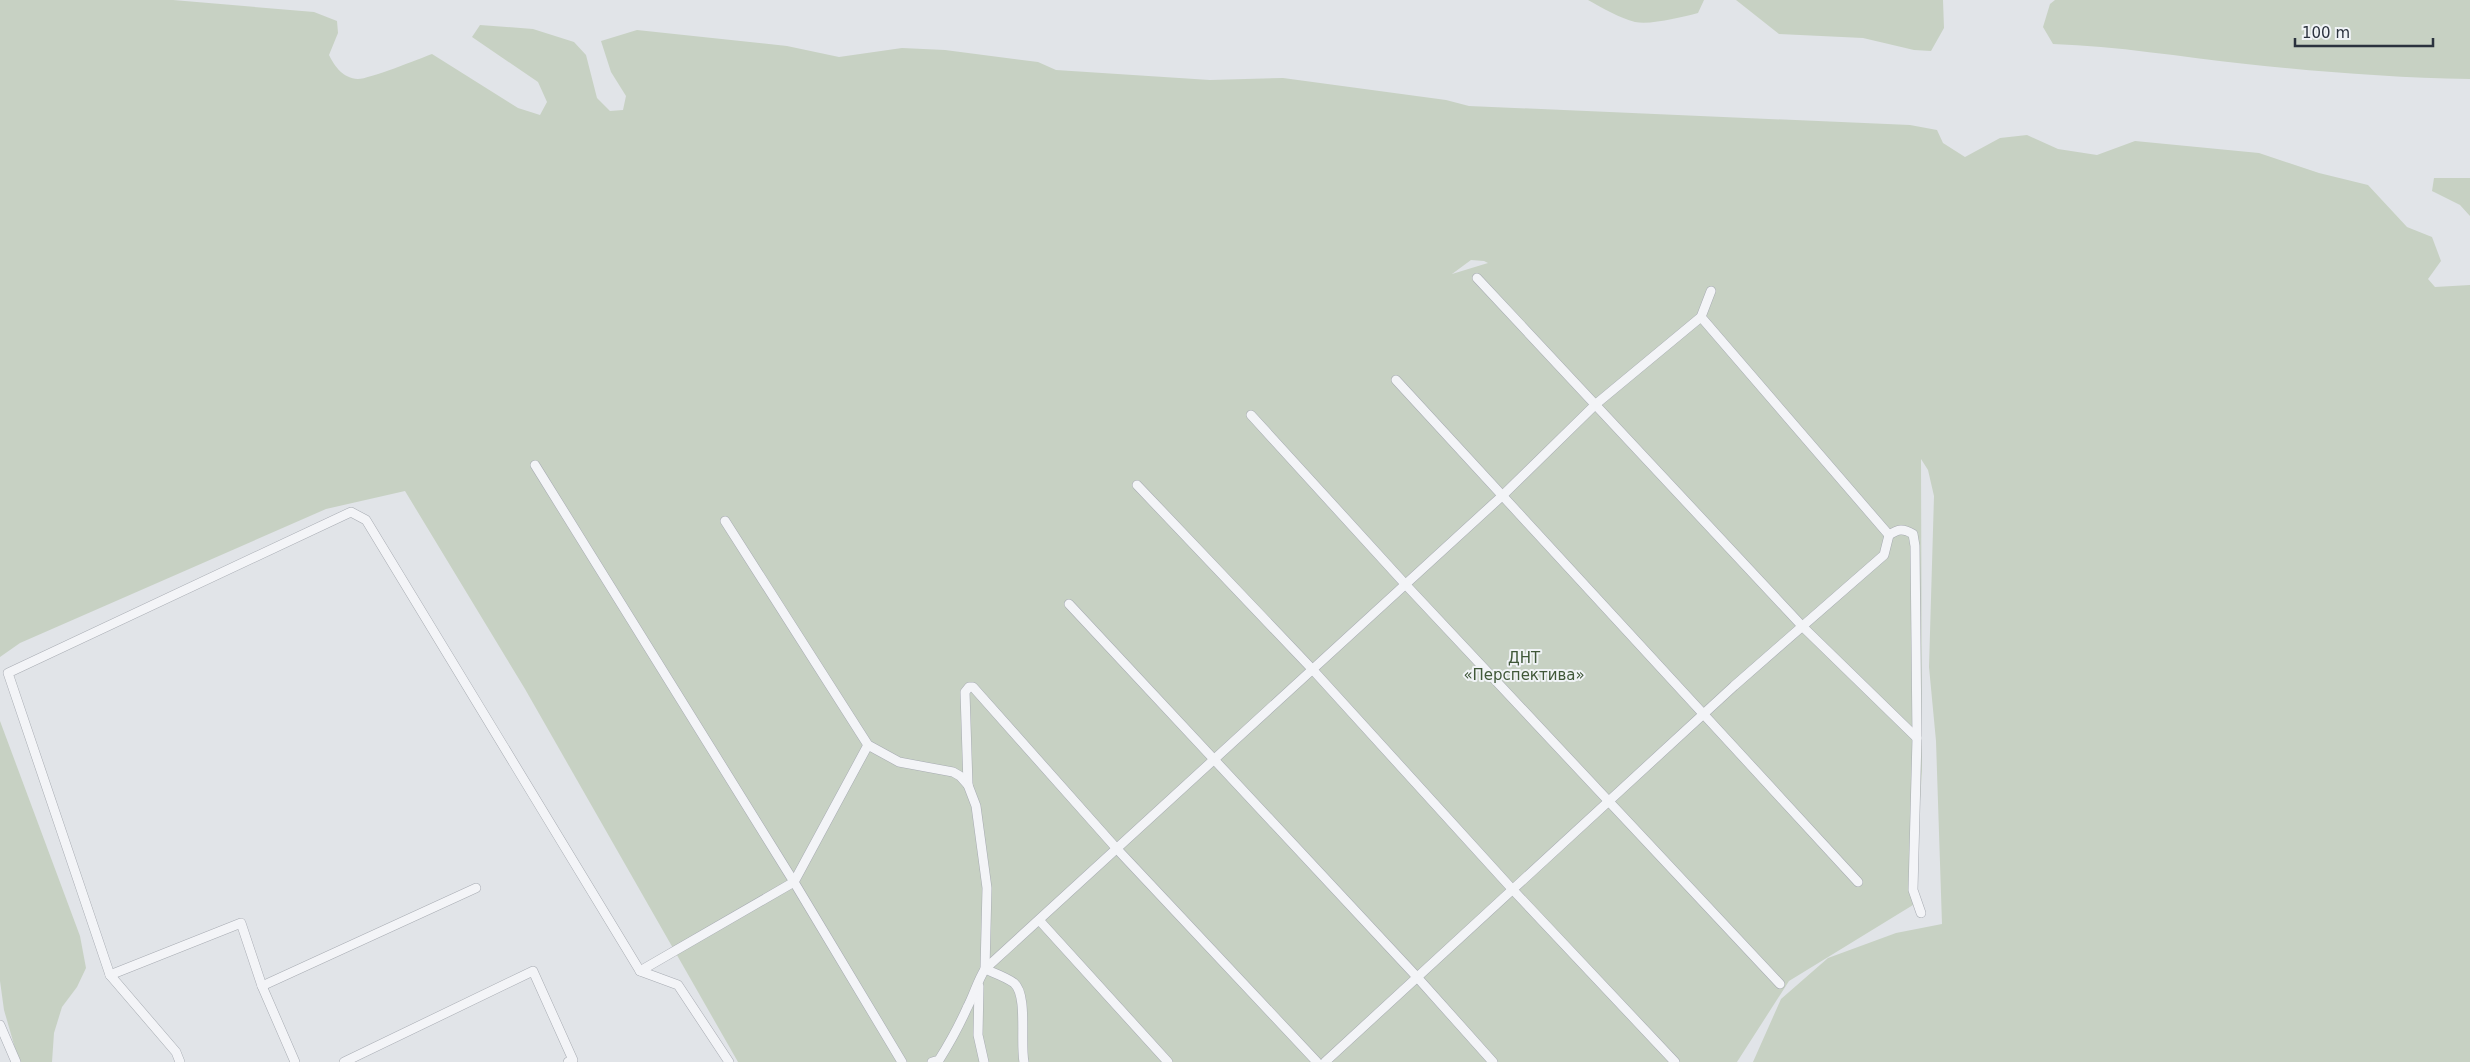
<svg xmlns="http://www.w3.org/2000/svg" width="2470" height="1062" font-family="'DejaVu Sans',sans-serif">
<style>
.green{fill:#c7d1c3;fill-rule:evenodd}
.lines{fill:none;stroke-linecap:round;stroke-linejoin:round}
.minor-casing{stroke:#a7abb2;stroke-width:10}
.minor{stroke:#f3f4f7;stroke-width:9}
.labels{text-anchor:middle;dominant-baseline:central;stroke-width:4;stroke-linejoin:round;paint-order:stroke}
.park-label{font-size:15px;fill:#405839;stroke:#f0f3f6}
</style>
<rect width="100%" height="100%" fill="#e1e4e8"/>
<g class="green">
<path d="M 0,0 L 173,0 L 314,12 L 337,21 L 338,33 L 329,55 C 335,67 343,78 358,79 C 369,79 419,59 432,54 L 518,108 L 540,115 L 547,102 L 538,82 L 472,37 L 480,25 L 533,29 L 574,42 L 586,55 L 597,98 L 610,111 L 623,110 L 626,96 L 611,72 L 601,41 L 637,30 L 787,46 L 839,57 L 902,48 L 945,50 L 1038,62 L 1056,70 L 1210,80 L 1283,78 L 1446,100 L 1469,106 L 1910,125 L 1937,130 L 1943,143 L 1965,157 L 2000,138 L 2027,135 L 2058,149 L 2097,155 L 2135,141 L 2259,153 L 2319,173 L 2368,185 L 2407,227 L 2432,237 L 2441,261 L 2428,279 L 2435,287 L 2470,285 L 2470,1062 L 1753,1062 L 1781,999 L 1828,958 L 1896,933 L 1942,924 L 1936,741 L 1929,667 L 1934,496 L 1928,470 L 1921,459 L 1922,771 L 1913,905 L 1789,981 L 1737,1062 L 738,1062 L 525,689 L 405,491 L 326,509 L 20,643 L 0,657 ZM 1471,260 L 1484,261 L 1488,263 L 1452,274 Z"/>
<path d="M 1588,0 L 1704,0 L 1698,13 C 1682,17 1652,25 1635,22 C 1620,18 1602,8 1588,0 Z"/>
<polygon points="1736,0 1943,0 1944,28 1931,51 1914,50 1863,38 1779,34"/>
<path d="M 2055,0 L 2470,0 L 2470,79 C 2395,78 2320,72 2246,64 C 2181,57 2117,46 2053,44 L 2043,27 L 2050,4 Z"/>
<polygon points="2434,178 2470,178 2470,216 2460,205 2432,191"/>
<polygon points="0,721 80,936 86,968 77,987 62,1007 54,1033 52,1062 19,1062 4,1010 0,981"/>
</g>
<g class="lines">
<defs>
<g id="minor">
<polyline points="1477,278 1803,627 1917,738"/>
<polyline points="1396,380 1858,882"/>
<polyline points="1251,415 1406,585 1780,984"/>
<polyline points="535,465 794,882 902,1062"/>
<polyline points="1137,485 1313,670 1513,890 1675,1062"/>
<path d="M 725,521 L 868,745 L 899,762 L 953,772 L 960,776 L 968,785 L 976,806 L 987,888 L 985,969 C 994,973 1006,977 1014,983 C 1028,995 1020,1042 1024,1062"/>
<path d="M 1889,535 C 1898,529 1903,528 1913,534 L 1915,546 L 1917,738 L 1913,890 L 1921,913"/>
<polyline points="1069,604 1417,977 1493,1062"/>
<polyline points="968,785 965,692 969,687 973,687 1117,849 1317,1062"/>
<polyline points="1039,920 1168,1062"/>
<polyline points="640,971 794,882 868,745"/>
<polyline points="110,975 241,923 262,986 295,1062"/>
<polyline points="262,986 476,888"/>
<polyline points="979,986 978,1035 984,1062"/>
<polyline points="0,1025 16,1062"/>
<polyline points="180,1062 176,1052 110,975 8,673 351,512 366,520 640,971 678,985 729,1062"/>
<polyline points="344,1062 533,971 573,1060 568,1062"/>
<path d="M 932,1062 L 939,1060 C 949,1044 959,1026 967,1008 C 974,995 977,982 985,969 L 1502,496 L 1596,404 L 1701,317 L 1711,291"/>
<polyline points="1325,1062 1734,686 1884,555 1889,535 1701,317"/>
</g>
</defs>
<use href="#minor" class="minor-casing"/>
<use href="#minor" class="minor"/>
</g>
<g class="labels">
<g class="park-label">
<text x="1524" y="658">ДНТ<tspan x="1524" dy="17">«Перспектива»</tspan></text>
</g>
</g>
<path d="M2295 38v8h138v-8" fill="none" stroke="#2b323e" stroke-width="2.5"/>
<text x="2302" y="38" font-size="15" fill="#2b323e" stroke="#f0f3f6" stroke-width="4" paint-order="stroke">100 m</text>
</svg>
